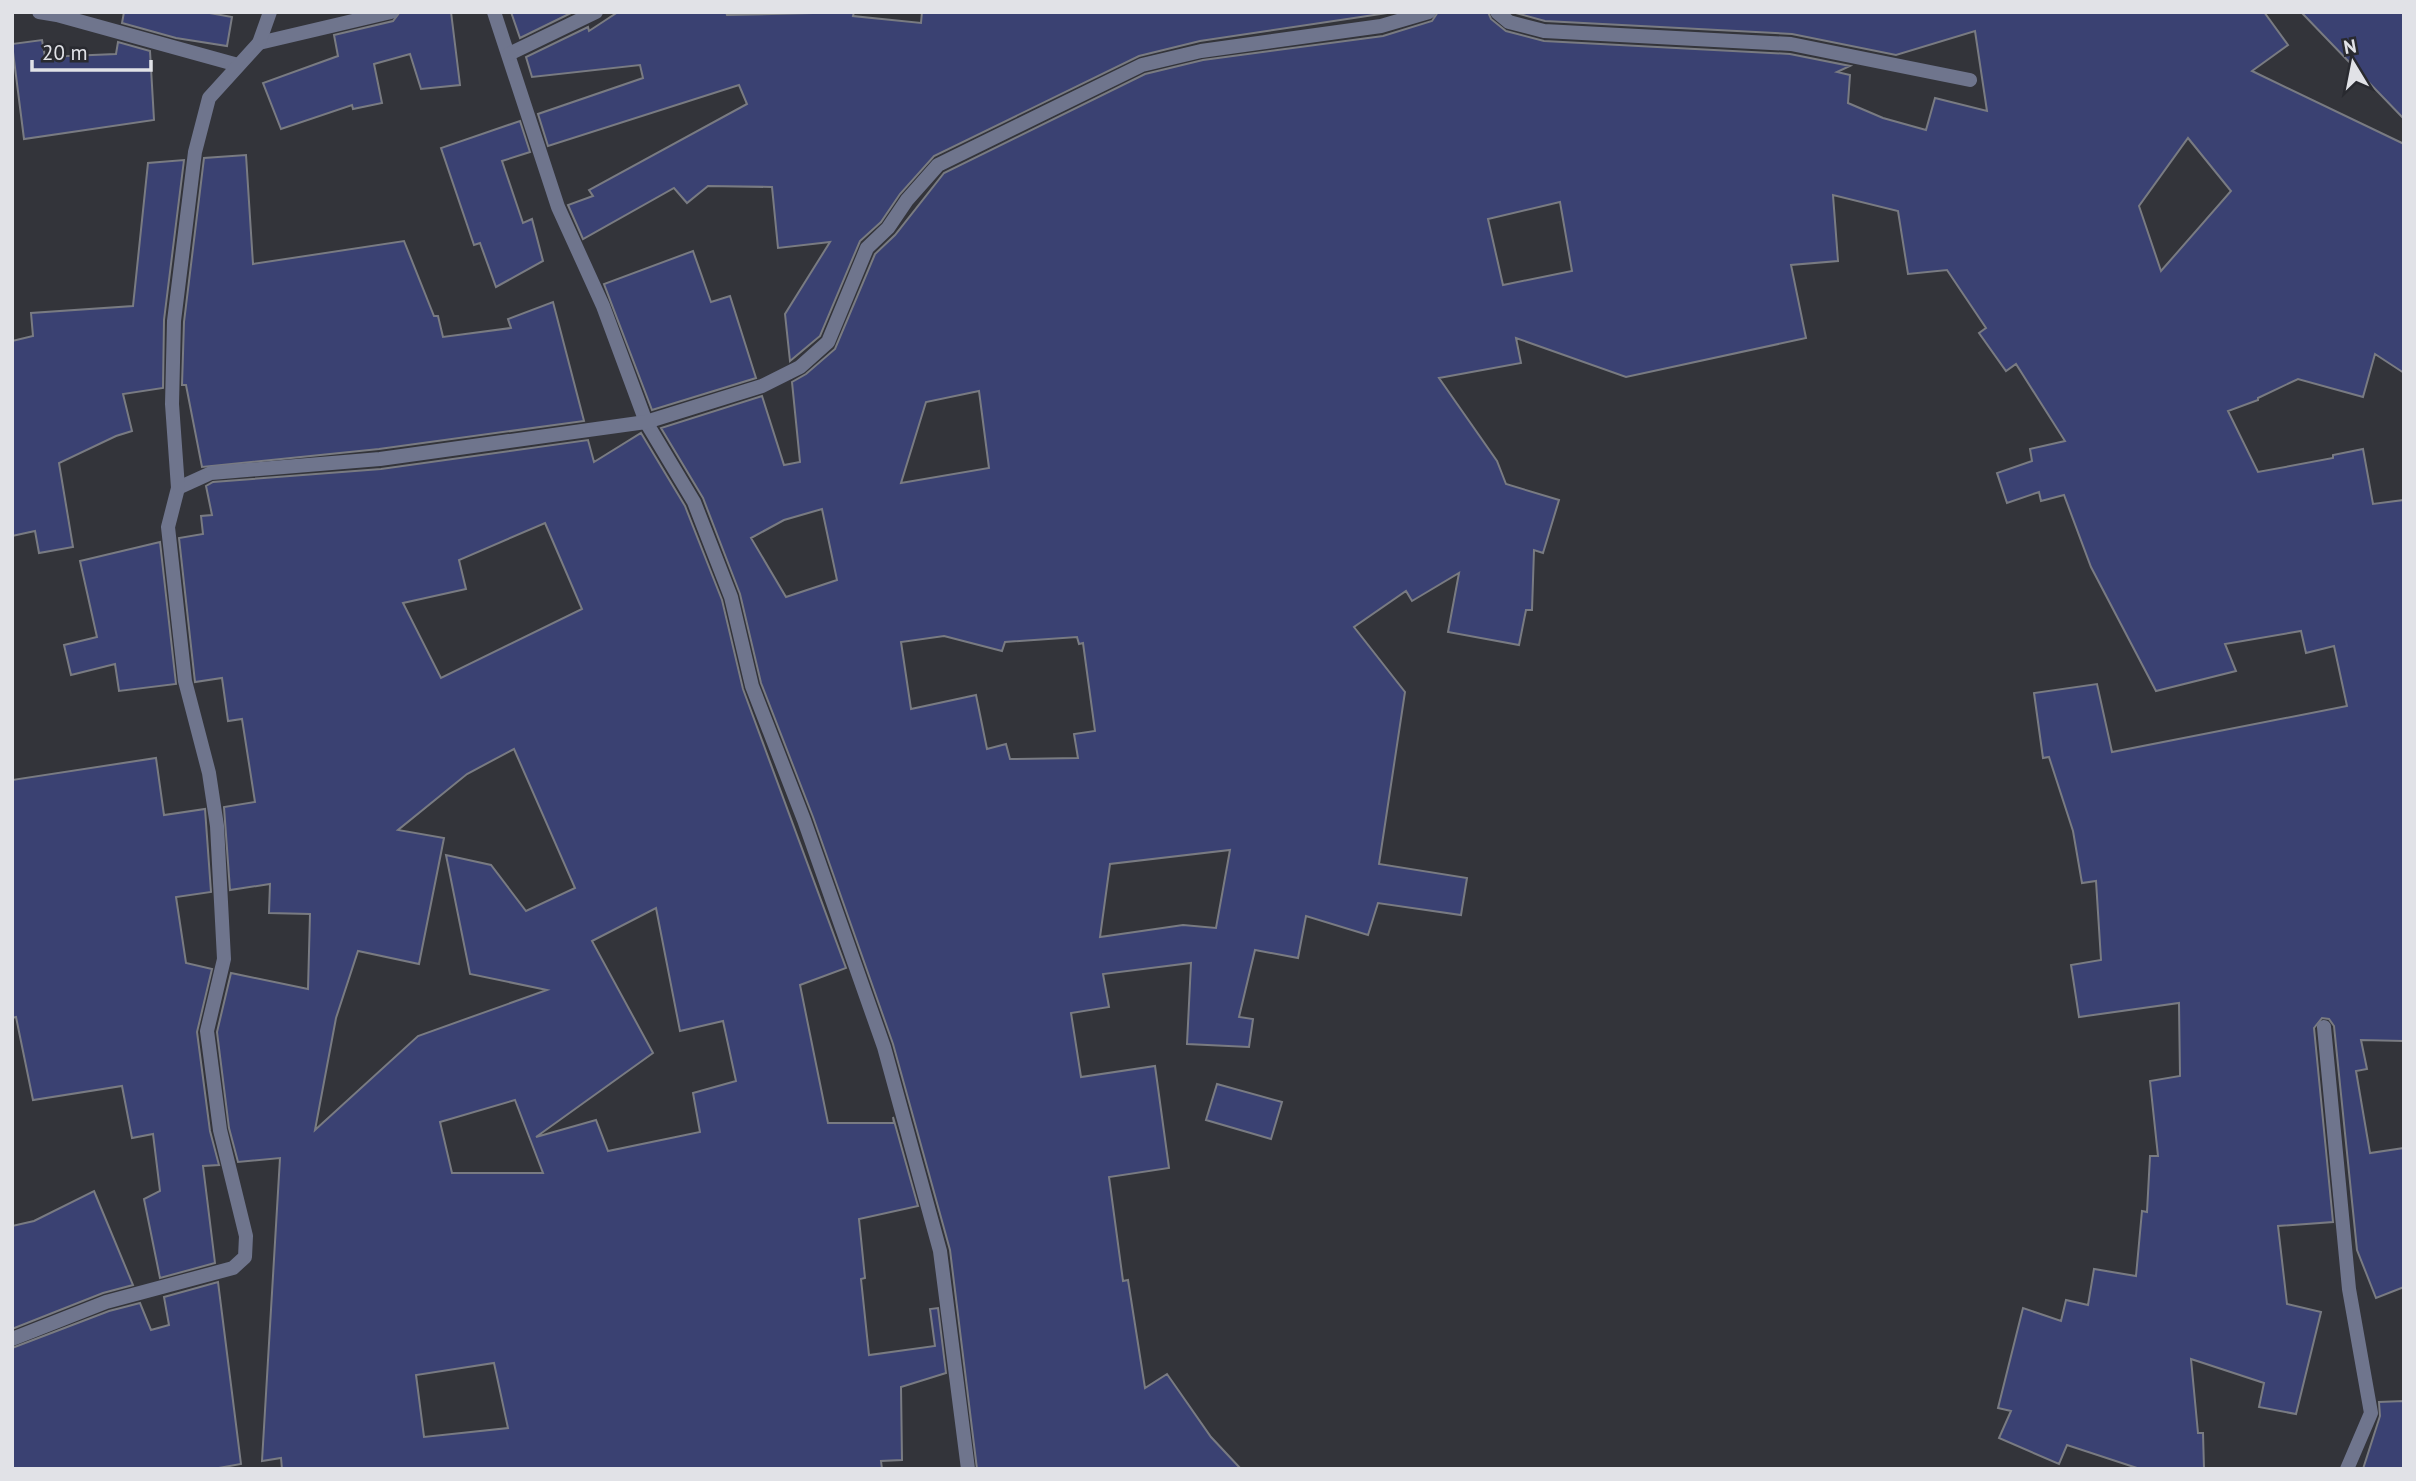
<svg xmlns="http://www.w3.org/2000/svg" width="2416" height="1481" font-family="'PT Sans',sans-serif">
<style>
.building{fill:#3a4172;stroke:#797b82;stroke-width:2;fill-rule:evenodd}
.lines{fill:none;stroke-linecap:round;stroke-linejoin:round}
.minor{stroke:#6f758d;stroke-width:14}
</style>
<rect width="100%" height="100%" fill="#33343a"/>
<g class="building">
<polygon points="124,12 204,12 232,17 227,46 176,38 122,23"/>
<polygon points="400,12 451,12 460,85 421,89 410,54 374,64 382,103 353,109 352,105 281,129 263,83 338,56 334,35 393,21"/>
<polygon points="511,12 573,12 520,38"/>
<polygon points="618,12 726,12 727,15 854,12 853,16 921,23 922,12 1394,12 1200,41 1139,56 934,156 900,194 881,222 860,241 820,336 790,361 785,314 830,242 778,248 772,187 708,186 687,203 674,188 583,239 568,205 593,196 589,190 747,104 739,85 548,146 538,114 643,78 640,65 532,77 526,57 588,27 589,31"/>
<path d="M 1438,12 L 1488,12 L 1491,19 L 1506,31 L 1544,41 L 1790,54 L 1850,66 L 1837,72 L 1850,75 L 1848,103 L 1883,118 L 1926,130 L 1935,98 L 1987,111 L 1975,31 L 1896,55 L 1792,34 L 1545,21 L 1512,12 L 2264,12 L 2288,45 L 2252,71 L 2404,144 L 2404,373 L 2375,354 L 2363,397 L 2298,379 L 2258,398 L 2258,400 L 2228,411 L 2258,472 L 2333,458 L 2333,455 L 2363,449 L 2373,504 L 2404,500 L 2404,1041 L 2361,1040 L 2367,1069 L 2356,1071 L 2370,1153 L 2404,1148 L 2404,1287 L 2376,1298 L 2357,1250 L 2334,1026 L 2329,1019 L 2322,1018 L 2314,1028 L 2333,1222 L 2278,1226 L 2287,1304 L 2321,1312 L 2296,1414 L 2259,1407 L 2264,1383 L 2191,1359 L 2198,1433 L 2203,1433 L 2204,1469 L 2140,1469 L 2067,1445 L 2059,1464 L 1999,1438 L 2011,1411 L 1998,1408 L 2023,1308 L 2061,1321 L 2066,1300 L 2088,1305 L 2094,1269 L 2136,1276 L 2142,1211 L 2147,1212 L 2150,1156 L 2158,1156 L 2150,1081 L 2180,1076 L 2179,1003 L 2079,1017 L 2071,965 L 2101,960 L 2096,881 L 2082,883 L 2073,831 L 2049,757 L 2043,758 L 2034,693 L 2097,684 L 2112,752 L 2347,706 L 2334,646 L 2306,653 L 2301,631 L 2225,644 L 2236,671 L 2156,691 L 2091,567 L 2064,495 L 2041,501 L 2039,492 L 2007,503 L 1997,473 L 2032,461 L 2030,449 L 2065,441 L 2016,364 L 2006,371 L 1979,333 L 1986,328 L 1947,270 L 1908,274 L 1898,211 L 1833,195 L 1838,261 L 1791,265 L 1806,338 L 1626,377 L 1516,338 L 1521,363 L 1439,378 L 1497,461 L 1506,484 L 1559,500 L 1543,553 L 1534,550 L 1532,610 L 1526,610 L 1519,645 L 1448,632 L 1459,573 L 1412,601 L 1406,591 L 1354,627 L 1405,692 L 1379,864 L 1467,878 L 1461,915 L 1378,903 L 1368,935 L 1306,916 L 1298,958 L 1255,950 L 1239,1017 L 1253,1019 L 1249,1047 L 1187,1044 L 1191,963 L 1103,974 L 1109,1007 L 1071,1013 L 1081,1077 L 1155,1066 L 1169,1168 L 1109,1177 L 1123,1281 L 1128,1280 L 1145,1388 L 1167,1374 L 1211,1437 L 1241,1469 L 977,1469 L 950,1250 L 893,1044 L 813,817 L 761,683 L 740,594 L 703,498 L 661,428 L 762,396 L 784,465 L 800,462 L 792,382 L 806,374 L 835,349 L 875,254 L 895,235 L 944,173 L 1145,74 L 1203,60 L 1383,36 L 1432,21 ZM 2188,138 L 2231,191 L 2161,271 L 2139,206 ZM 1560,202 L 1572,271 L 1503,285 L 1488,219 ZM 979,391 L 989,468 L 901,483 L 926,402 ZM 822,509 L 837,580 L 786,597 L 751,538 L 784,520 ZM 944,636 L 1002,651 L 1005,642 L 1077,637 L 1079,644 L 1083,643 L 1095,731 L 1074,734 L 1078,758 L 1010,759 L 1006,744 L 987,749 L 976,695 L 911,709 L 901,642 ZM 1230,850 L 1216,928 L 1183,925 L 1100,937 L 1110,864 Z"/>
<polygon points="2301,12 2404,12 2404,119"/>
<polygon points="42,40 45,57 116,54 118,42 150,51 154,120 24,139 12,44"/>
<polygon points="520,121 530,152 502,161 523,223 532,219 543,261 496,287 480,243 474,245 441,148"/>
<polygon points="246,155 253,264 404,241 434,316 438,316 443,337 511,328 508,319 553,302 584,421 379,449 202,467 186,385 182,385 184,322 204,158"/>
<polygon points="184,160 164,320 163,388 123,394 132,431 116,436 59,463 73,547 39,553 35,531 12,536 12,341 33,336 31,313 133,306 148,163"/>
<polygon points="693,251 711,302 730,296 756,378 652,410 604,284"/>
<path d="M 641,433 L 685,506 L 722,600 L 743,689 L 846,968 L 800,985 L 828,1123 L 894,1123 L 893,1117 L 918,1206 L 859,1219 L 865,1278 L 861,1279 L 869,1355 L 935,1346 L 930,1309 L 938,1308 L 946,1373 L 901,1387 L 902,1460 L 881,1461 L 882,1469 L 282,1469 L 281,1458 L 262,1461 L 280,1158 L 238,1162 L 229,1128 L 217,1032 L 231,973 L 308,989 L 310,914 L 269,913 L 270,884 L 230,890 L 224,807 L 255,802 L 242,719 L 228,721 L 222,678 L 195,682 L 179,538 L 203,534 L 201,516 L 212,515 L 206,486 L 213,482 L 381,469 L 588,440 L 594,462 ZM 545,523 L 582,609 L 441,678 L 403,603 L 466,589 L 459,560 ZM 514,749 L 575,888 L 526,911 L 491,865 L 446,855 L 470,974 L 547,990 L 418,1036 L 315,1130 L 336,1018 L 358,951 L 419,964 L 444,838 L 398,830 L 467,774 ZM 656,908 L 680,1031 L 723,1021 L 736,1081 L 693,1093 L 700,1132 L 608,1151 L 596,1120 L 536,1137 L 653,1053 L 592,941 ZM 515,1100 L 543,1173 L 452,1173 L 440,1122 ZM 494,1363 L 508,1428 L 424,1437 L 416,1375 Z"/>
<polygon points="160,542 176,684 119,691 115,664 71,675 64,645 97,637 80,561"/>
<polygon points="156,758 164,815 205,809 211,892 176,897 186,963 212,969 197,1032 210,1131 219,1165 203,1166 215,1263 160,1278 144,1199 160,1191 153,1134 132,1138 122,1086 33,1100 16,1017 12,1018 12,780"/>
<polygon points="1217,1084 1282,1102 1271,1139 1206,1120"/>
<polygon points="94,1191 133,1285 103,1293 12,1329 12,1226 34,1221"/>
<polygon points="218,1282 241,1464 213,1469 12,1469 12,1348 109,1311 140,1303 151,1330 169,1325 164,1297"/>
<polygon points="2404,1401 2404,1469 2363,1469 2380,1416 2379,1402"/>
</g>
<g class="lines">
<g class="minor">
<polyline points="39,12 57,15 238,65"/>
<polyline points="494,12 558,207 603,306 646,422 694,502 731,597 752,686 804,820 884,1047 940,1251 968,1469"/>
<polyline points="1497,12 1509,22 1544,31 1791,44 1970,80"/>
<polyline points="259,43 391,12"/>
<polyline points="509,54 596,12"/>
<polyline points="178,488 211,473 380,459 646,422 762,386 800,367 828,342 867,248 888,228 907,200 938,165 1142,65 1201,51 1381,26 1429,12"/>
<polyline points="2324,1027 2349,1289 2371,1413 2347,1469"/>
<polyline points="12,1339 106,1302 233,1268 245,1257 246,1236 220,1130 207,1031 224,959 217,826 209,773 185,681 168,527 178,488 172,404 174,321 195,152 209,98 259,43 270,12"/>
</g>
</g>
<rect width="2416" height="1481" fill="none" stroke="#e1e2e7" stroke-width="28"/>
<g transform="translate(2353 63) rotate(350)" stroke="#292a30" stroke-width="5" paint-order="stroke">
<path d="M0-5L12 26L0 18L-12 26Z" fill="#e1e2e7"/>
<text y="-10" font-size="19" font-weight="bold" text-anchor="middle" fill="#e1e2e7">N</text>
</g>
<path d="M32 60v10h119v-10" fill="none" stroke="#e1e2e7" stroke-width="3.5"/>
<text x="42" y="60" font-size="21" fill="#e1e2e7" stroke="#292a30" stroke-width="5" paint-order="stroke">20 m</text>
</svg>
